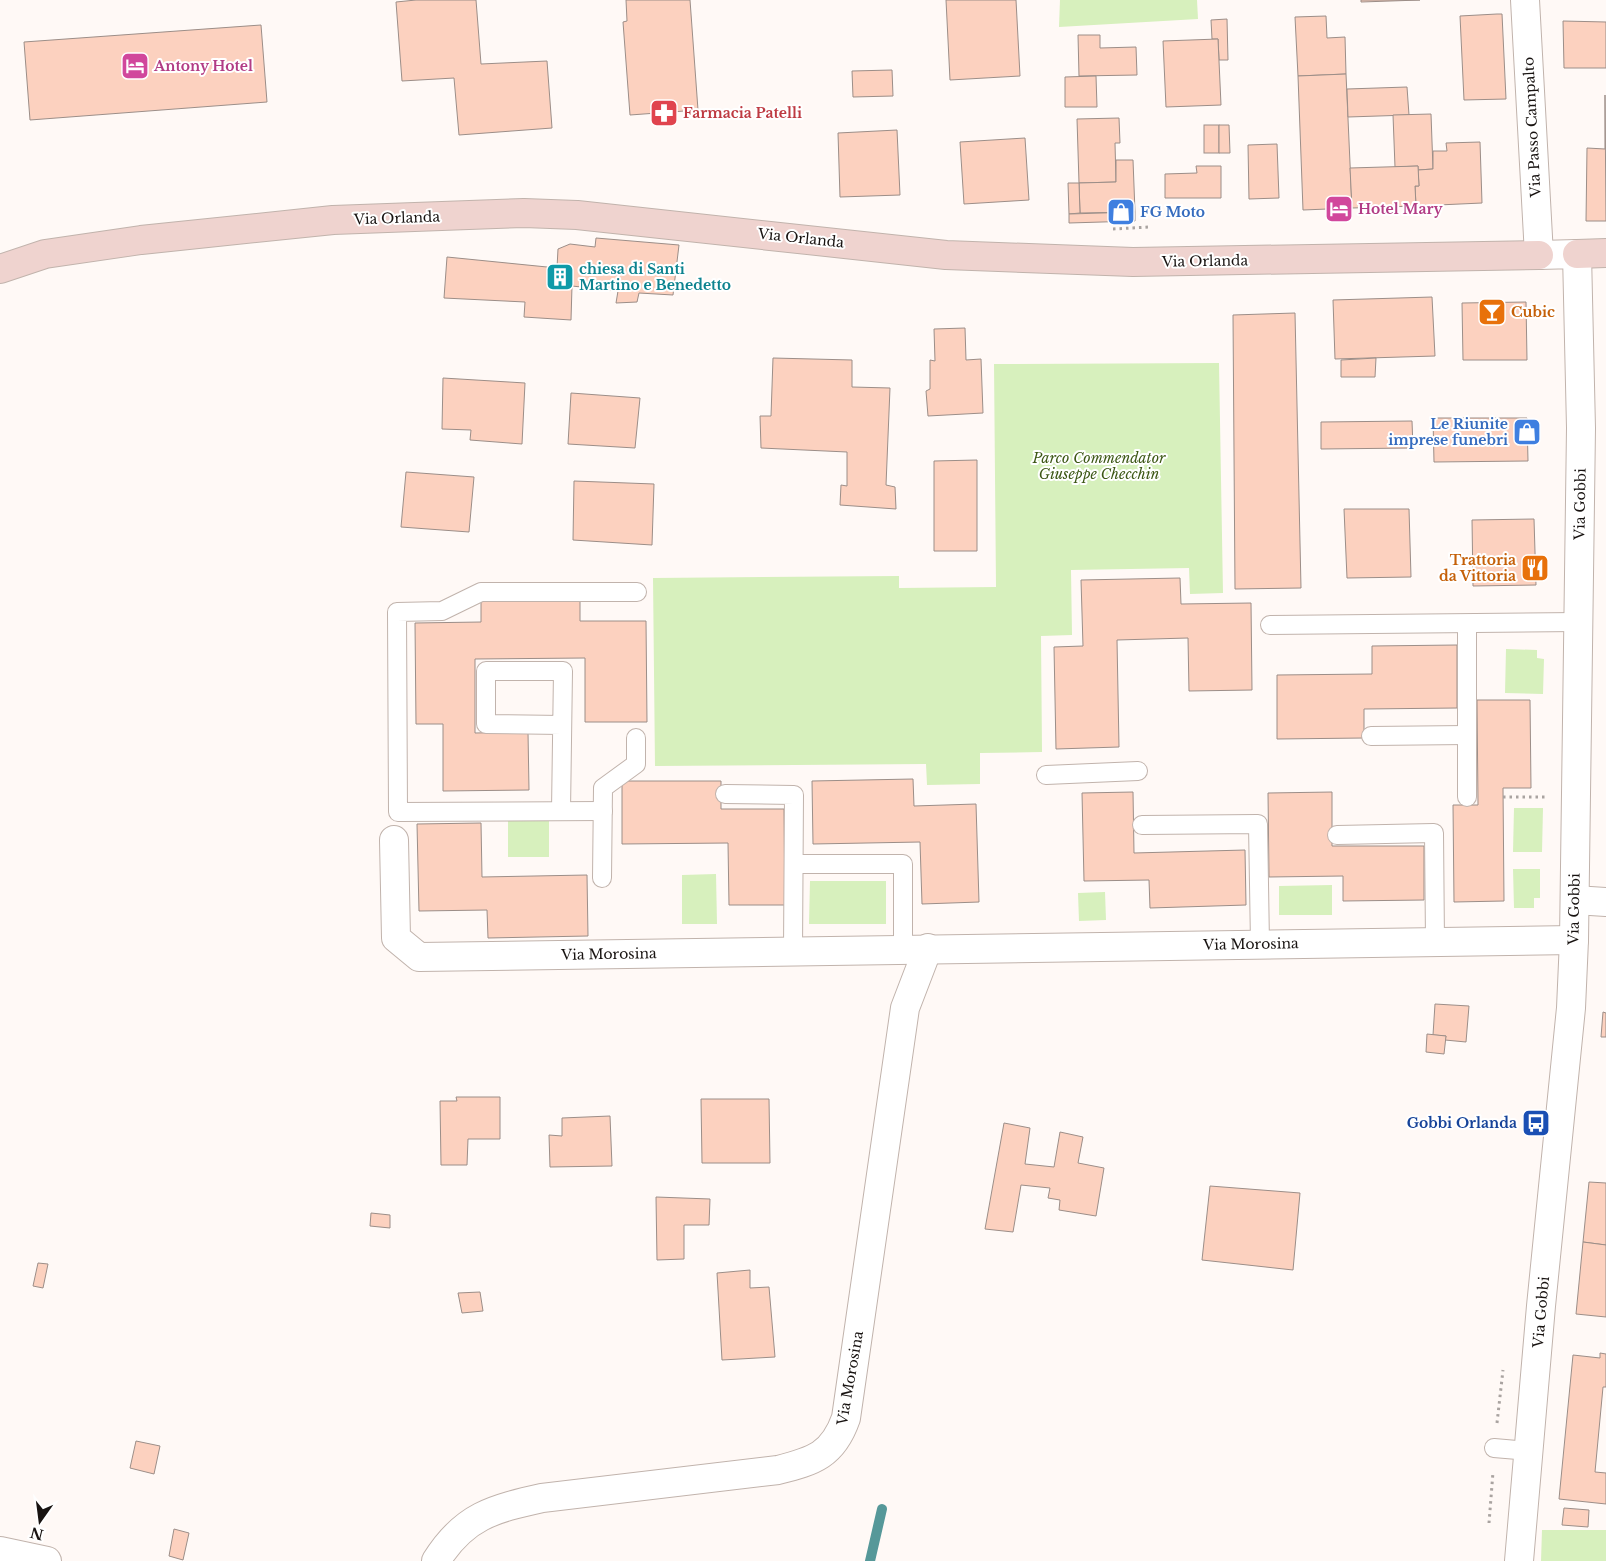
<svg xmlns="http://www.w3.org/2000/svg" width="1606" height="1561" font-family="'Libre Baskerville',serif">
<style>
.green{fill:#d7f0bd}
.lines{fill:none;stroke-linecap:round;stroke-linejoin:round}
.stream{stroke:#569899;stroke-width:10}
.building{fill:#fcd1bf;stroke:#9c8e88}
.service-casing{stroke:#c1b3ac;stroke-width:20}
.minor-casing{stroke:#c1b3ac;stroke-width:30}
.tertiary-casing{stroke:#c1b3ac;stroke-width:30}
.secondary-casing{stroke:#c1b3ac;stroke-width:30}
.path{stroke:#a9a3a0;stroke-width:3;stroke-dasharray:2.5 4;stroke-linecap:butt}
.service{stroke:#fff;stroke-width:18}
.minor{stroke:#fff;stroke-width:28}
.tertiary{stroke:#fff;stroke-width:28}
.secondary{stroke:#efd3cf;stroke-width:28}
.labels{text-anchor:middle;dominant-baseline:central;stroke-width:4;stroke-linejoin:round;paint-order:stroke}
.hotel-label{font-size:14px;font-weight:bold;fill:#b23c85;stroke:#fff;text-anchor:start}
.health-label{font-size:14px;font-weight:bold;fill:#be3a42;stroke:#fff;text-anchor:start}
.street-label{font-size:14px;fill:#181311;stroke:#fff}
.shop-label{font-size:14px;font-weight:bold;fill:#366cbe;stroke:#fff;text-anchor:start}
.culture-label{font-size:14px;font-weight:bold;fill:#0d838f;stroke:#fff;text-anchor:start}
.food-label{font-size:14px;font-weight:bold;fill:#c56008;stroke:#fff;text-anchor:start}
.park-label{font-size:14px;font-style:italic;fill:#3c5715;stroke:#fff}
.transit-label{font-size:14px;font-weight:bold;fill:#164399;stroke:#fff;text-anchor:end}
</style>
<rect width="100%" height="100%" fill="#fff9f6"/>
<g class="green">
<polygon points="1060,0 1197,0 1198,19 1059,27"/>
<polygon points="1219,363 1223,593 1190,594 1189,568 1071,570 1072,635 1041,636 1042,752 980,753 980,784 927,785 926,764 655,766 653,578 899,576 899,588 996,587 994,364"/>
<polygon points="1506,649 1537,650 1537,658 1544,659 1543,694 1505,693"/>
<polygon points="1514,808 1543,808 1542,852 1513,852"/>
<rect x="508" y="820" width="41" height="37"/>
<polygon points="1513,869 1540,869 1540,898 1534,898 1534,908 1514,908"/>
<polygon points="716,874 717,924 682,924 682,875"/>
<polygon points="810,881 886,881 886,924 809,924"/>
<polygon points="1332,885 1332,915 1279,915 1279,886"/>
<polygon points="1105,892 1106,920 1079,921 1078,893"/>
<polygon points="1542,1530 1606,1530 1606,1561 1541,1561"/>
</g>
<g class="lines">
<polyline class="stream" points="870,1561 882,1509"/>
</g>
<g class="building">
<polygon points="416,0 476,0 481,64 547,61 552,128 459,135 454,78 402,81 396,2"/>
<polygon points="626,0 690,0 698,110 630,115 623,22 627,21"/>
<polygon points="946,0 1016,0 1020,76 950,80"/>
<polygon points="1361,0 1420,0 1361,2"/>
<polygon points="1497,14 1502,14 1506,99 1464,100 1460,16"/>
<polygon points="1326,16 1327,38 1345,37 1346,74 1298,76 1295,17"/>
<polygon points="1227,19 1228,60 1219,60 1218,39 1212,39 1211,20"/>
<polygon points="1563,21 1606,22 1606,68 1564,68"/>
<polygon points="261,25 267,102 30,120 24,42"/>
<polygon points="1078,35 1100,35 1100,48 1136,47 1137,75 1079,76"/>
<polygon points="1218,39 1221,105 1166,107 1163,41"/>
<polygon points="892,70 893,96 853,97 852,71"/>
<polygon points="1346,74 1352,208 1303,210 1298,76"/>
<polygon points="1096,76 1097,107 1065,107 1065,77"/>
<polygon points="1407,87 1409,115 1348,117 1347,89"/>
<polygon points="1605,95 1606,221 1586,221 1587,148 1605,149"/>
<polygon points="1431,114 1433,169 1418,170 1418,166 1395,167 1393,115"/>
<polygon points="1119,118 1120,143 1115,143 1116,182 1079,183 1077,119"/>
<rect x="1204" y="125" width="15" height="28"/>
<polygon points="1219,125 1229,125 1230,153 1219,153"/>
<polygon points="897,130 900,195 840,197 838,133"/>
<polygon points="1025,138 1029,200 964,204 960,142"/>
<polygon points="1480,142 1482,203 1416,206 1415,186 1419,186 1418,170 1433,169 1433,151 1447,151 1446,143"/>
<polygon points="1277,144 1279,198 1249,199 1248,145"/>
<polygon points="1116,160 1133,160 1135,212 1080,213 1079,183 1116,182"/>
<polygon points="1196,166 1221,166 1221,198 1165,198 1165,174 1197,173"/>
<polygon points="1418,166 1419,186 1415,186 1416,206 1352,208 1350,168"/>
<polygon points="1068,183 1079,183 1080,213 1069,214"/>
<polygon points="1135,212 1135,221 1069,223 1069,214"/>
<polygon points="596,238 679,245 673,295 639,293 637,302 616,303 618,291 572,286 571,320 524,317 525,302 444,298 447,257 557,268 558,249 570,244 595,247"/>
<polygon points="1432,297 1435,356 1335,359 1333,300"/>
<polygon points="1526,302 1527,360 1463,360 1462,303"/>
<polygon points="1295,313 1301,588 1235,589 1233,315"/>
<polygon points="965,328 966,360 981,359 983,413 928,416 926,391 930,389 930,360 935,361 934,329"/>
<polygon points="773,358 852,360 852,387 890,388 886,485 895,487 896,509 840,505 841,485 847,486 847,452 761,448 760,416 771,416"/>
<polygon points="1376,358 1375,377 1341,377 1341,360"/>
<polygon points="443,378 525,383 522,444 470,440 471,430 442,429"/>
<polygon points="571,393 640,398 635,448 568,444"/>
<polygon points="1433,418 1527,418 1528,461 1434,462"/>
<polygon points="1412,421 1413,448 1321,449 1321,422"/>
<polygon points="977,460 977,551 934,551 934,461"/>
<polygon points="406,472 474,477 469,532 401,527"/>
<polygon points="574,481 654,484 652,545 573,540"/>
<polygon points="1344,509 1409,509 1411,577 1347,578"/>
<polygon points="1534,519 1536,585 1473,586 1472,520"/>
<polygon points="1180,578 1181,604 1251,603 1252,690 1189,691 1188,638 1117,640 1119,747 1056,749 1054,647 1083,646 1081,580"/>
<polygon points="580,599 580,621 646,621 647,722 585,722 585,658 475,659 475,733 528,732 529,790 443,791 443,724 416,724 415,623 481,622 481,600"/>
<polygon points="1457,645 1457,708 1364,709 1364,738 1277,739 1277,675 1372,674 1372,646"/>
<polygon points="1477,700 1530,700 1531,788 1503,788 1504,901 1454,902 1453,805 1478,805"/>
<polygon points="913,779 914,806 976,804 979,902 922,904 920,842 813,844 812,781"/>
<polygon points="622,781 721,781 721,809 784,809 785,905 729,905 728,843 622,844"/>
<polygon points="1133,792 1134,853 1245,850 1246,905 1150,908 1149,880 1084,881 1082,793"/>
<polygon points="1332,792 1332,846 1424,846 1424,900 1343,901 1343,876 1269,877 1268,793"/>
<polygon points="481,823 482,877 587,875 588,936 488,938 487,910 419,911 417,824"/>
<polygon points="1435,1004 1469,1006 1466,1042 1445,1040 1446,1036 1433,1035"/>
<polygon points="1603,1012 1606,1013 1606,1037 1601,1037"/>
<polygon points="1427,1034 1446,1036 1444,1054 1426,1052"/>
<polygon points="456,1097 500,1097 500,1139 468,1139 467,1165 441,1165 440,1101 457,1101"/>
<polygon points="701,1099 769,1099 770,1163 702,1163"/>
<polygon points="610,1116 612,1166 550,1167 549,1135 562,1136 562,1118"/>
<polygon points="1004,1123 1030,1128 1025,1164 1054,1167 1060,1132 1083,1137 1078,1163 1104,1168 1096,1216 1059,1210 1060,1200 1048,1198 1050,1188 1021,1185 1013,1232 985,1229"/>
<polygon points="1589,1182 1606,1183 1606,1245 1583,1242"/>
<polygon points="1210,1186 1300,1193 1293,1270 1202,1260"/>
<polygon points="656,1197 710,1199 709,1225 684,1225 684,1259 657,1260"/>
<polygon points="371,1213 390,1215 390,1228 370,1226"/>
<polygon points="1583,1242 1606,1245 1606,1317 1576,1314"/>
<polygon points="38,1263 48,1264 43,1288 33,1286"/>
<polygon points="750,1270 750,1288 769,1287 775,1357 722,1360 717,1273"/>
<polygon points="480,1292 483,1311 462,1313 458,1293"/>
<polygon points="1600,1353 1606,1354 1606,1387 1603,1387 1595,1472 1606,1473 1606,1504 1559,1499 1573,1355 1600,1358"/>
<polygon points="136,1441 160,1446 154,1474 130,1468"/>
<polygon points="1564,1508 1589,1510 1588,1527 1562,1525"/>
<polygon points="174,1529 189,1533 183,1560 169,1556"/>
</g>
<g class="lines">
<defs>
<g id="service">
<polyline points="1467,624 1467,797"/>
<polyline points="1270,625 1578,622"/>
<polyline points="1371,736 1467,735"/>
<polyline points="1046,775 1138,771"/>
<polyline points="725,794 794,795 793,950"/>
<polyline points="561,811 563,671 486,671 486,724 562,725"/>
<polyline points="603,811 398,812 397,612 442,611 481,592 637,592"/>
<polyline points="1142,825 1258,824 1260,944"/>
<polyline points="1337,835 1434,833 1435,942"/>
<polyline points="794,864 903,864 903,949"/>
<polyline points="602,878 603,788 636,764 636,738"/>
<polyline points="1494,1448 1528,1451"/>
</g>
<g id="minor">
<polyline points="1525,0 1539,255"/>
<polyline points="394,840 396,938 419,957 1574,940"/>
<polyline points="1575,900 1606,902"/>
<polyline points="0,1551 47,1561"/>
<path d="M 436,1561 C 464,1516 493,1509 542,1498 L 778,1470 C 814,1461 833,1455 846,1418 L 905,1008 L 928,948"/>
</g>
<polyline id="tertiary" points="1519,1561 1541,1306 1571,1008 1574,940 1581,428 1577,254 1539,255"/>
<g id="secondary">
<polyline points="1577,254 1606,253"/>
<polyline points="0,269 45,254 141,240 333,220 524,213 577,215 946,255 1133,262 1539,255"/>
</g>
</defs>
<use href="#service" class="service-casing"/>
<use href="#minor" class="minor-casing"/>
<use href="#tertiary" class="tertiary-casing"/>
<use href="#secondary" class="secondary-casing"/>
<g class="path">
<polyline points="1113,229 1150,227"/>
<polyline points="1503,797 1546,797"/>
<polyline points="1497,1423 1503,1370"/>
<polyline points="1489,1523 1493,1472"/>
</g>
<use href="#service" class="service"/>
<use href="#minor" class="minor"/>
<use href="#tertiary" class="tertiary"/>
<use href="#secondary" class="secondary"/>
</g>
<defs>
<symbol id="hotel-square" viewBox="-11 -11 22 22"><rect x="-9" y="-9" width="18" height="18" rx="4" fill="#d1479c" stroke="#fff"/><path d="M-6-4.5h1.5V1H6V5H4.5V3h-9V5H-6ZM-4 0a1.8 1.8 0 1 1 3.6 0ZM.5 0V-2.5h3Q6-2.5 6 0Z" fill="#fff"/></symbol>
<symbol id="pharmacy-square" viewBox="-11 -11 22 22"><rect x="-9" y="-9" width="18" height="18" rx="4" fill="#e0444e" stroke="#fff"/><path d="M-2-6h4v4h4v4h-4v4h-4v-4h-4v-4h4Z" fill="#fff"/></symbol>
<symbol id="shop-square" viewBox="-11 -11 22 22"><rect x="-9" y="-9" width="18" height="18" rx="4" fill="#3f7fe0" stroke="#fff"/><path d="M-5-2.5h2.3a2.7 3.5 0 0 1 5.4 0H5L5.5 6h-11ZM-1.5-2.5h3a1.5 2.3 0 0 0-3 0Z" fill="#fff"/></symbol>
<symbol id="building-square" viewBox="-11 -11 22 22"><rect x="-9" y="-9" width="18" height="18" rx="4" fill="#0f9aa8" stroke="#fff"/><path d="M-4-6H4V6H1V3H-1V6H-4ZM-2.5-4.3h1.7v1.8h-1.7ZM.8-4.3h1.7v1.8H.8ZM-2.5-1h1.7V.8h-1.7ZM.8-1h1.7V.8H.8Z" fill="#fff"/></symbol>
<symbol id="bar-square" viewBox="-11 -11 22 22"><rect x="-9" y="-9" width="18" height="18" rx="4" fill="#e8710a" stroke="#fff"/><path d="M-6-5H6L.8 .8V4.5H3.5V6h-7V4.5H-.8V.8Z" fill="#fff"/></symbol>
<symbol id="restaurant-square" viewBox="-11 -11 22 22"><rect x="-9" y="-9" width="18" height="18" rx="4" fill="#e8710a" stroke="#fff"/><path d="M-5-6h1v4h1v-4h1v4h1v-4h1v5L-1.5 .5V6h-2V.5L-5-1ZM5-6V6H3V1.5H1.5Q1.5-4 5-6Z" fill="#fff"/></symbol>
<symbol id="bus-square" viewBox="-11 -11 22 22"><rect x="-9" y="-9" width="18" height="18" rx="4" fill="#1a4fb4" stroke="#fff"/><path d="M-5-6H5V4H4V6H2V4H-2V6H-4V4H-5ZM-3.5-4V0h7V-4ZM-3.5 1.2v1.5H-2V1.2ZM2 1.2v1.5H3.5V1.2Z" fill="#fff"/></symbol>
</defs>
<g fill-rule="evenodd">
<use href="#hotel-square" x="119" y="50" width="32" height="32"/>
<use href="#pharmacy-square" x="648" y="97" width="32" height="32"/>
<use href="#hotel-square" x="1323" y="193" width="32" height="32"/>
<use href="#shop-square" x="1105" y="196" width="32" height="32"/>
<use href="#building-square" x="544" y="261" width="32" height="32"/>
<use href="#bar-square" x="1476" y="296" width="32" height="32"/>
<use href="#shop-square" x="1511" y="416" width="32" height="32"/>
<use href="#restaurant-square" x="1519" y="552" width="32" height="32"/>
<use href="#bus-square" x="1520" y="1107" width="32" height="32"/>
</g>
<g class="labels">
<g class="hotel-label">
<text x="154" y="66">Antony Hotel</text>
<text x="1358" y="209">Hotel Mary</text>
</g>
<g class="health-label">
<text x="683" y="113">Farmacia Patelli</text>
</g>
<g class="street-label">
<text transform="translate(1532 127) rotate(-93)">Via Passo Campalto</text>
<text transform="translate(397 218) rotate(-2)">Via Orlanda</text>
<text transform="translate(801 238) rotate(6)">Via Orlanda</text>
<text transform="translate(1205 261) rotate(-1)">Via Orlanda</text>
<text transform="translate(1580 504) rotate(-89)">Via Gobbi</text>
<text transform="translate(1574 909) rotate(-89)">Via Gobbi</text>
<text transform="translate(1251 944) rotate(-1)">Via Morosina</text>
<text transform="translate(609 954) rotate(-1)">Via Morosina</text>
<text transform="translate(1541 1312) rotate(-85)">Via Gobbi</text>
<text transform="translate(850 1378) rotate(-80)">Via Morosina</text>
</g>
<g class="shop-label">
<text x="1140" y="212">FG Moto</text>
<text x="1508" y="424" text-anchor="end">Le Riunite<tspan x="1508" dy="16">imprese funebri</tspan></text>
</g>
<g class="culture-label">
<text x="579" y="269">chiesa di Santi<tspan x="579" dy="16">Martino e Benedetto</tspan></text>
</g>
<g class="food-label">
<text x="1511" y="312">Cubic</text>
<text x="1516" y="560" text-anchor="end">Trattoria<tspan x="1516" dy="16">da Vittoria</tspan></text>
</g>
<g class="park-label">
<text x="1099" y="458">Parco Commendator<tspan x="1099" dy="16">Giuseppe Checchin</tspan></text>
</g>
<g class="transit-label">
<text x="1517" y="1123">Gobbi Orlanda</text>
</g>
</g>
<g transform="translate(40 1521) rotate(194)" stroke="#ffffff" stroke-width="4" paint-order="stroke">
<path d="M0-4L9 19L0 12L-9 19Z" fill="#181311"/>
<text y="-8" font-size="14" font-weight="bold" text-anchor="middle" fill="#181311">N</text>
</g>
</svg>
